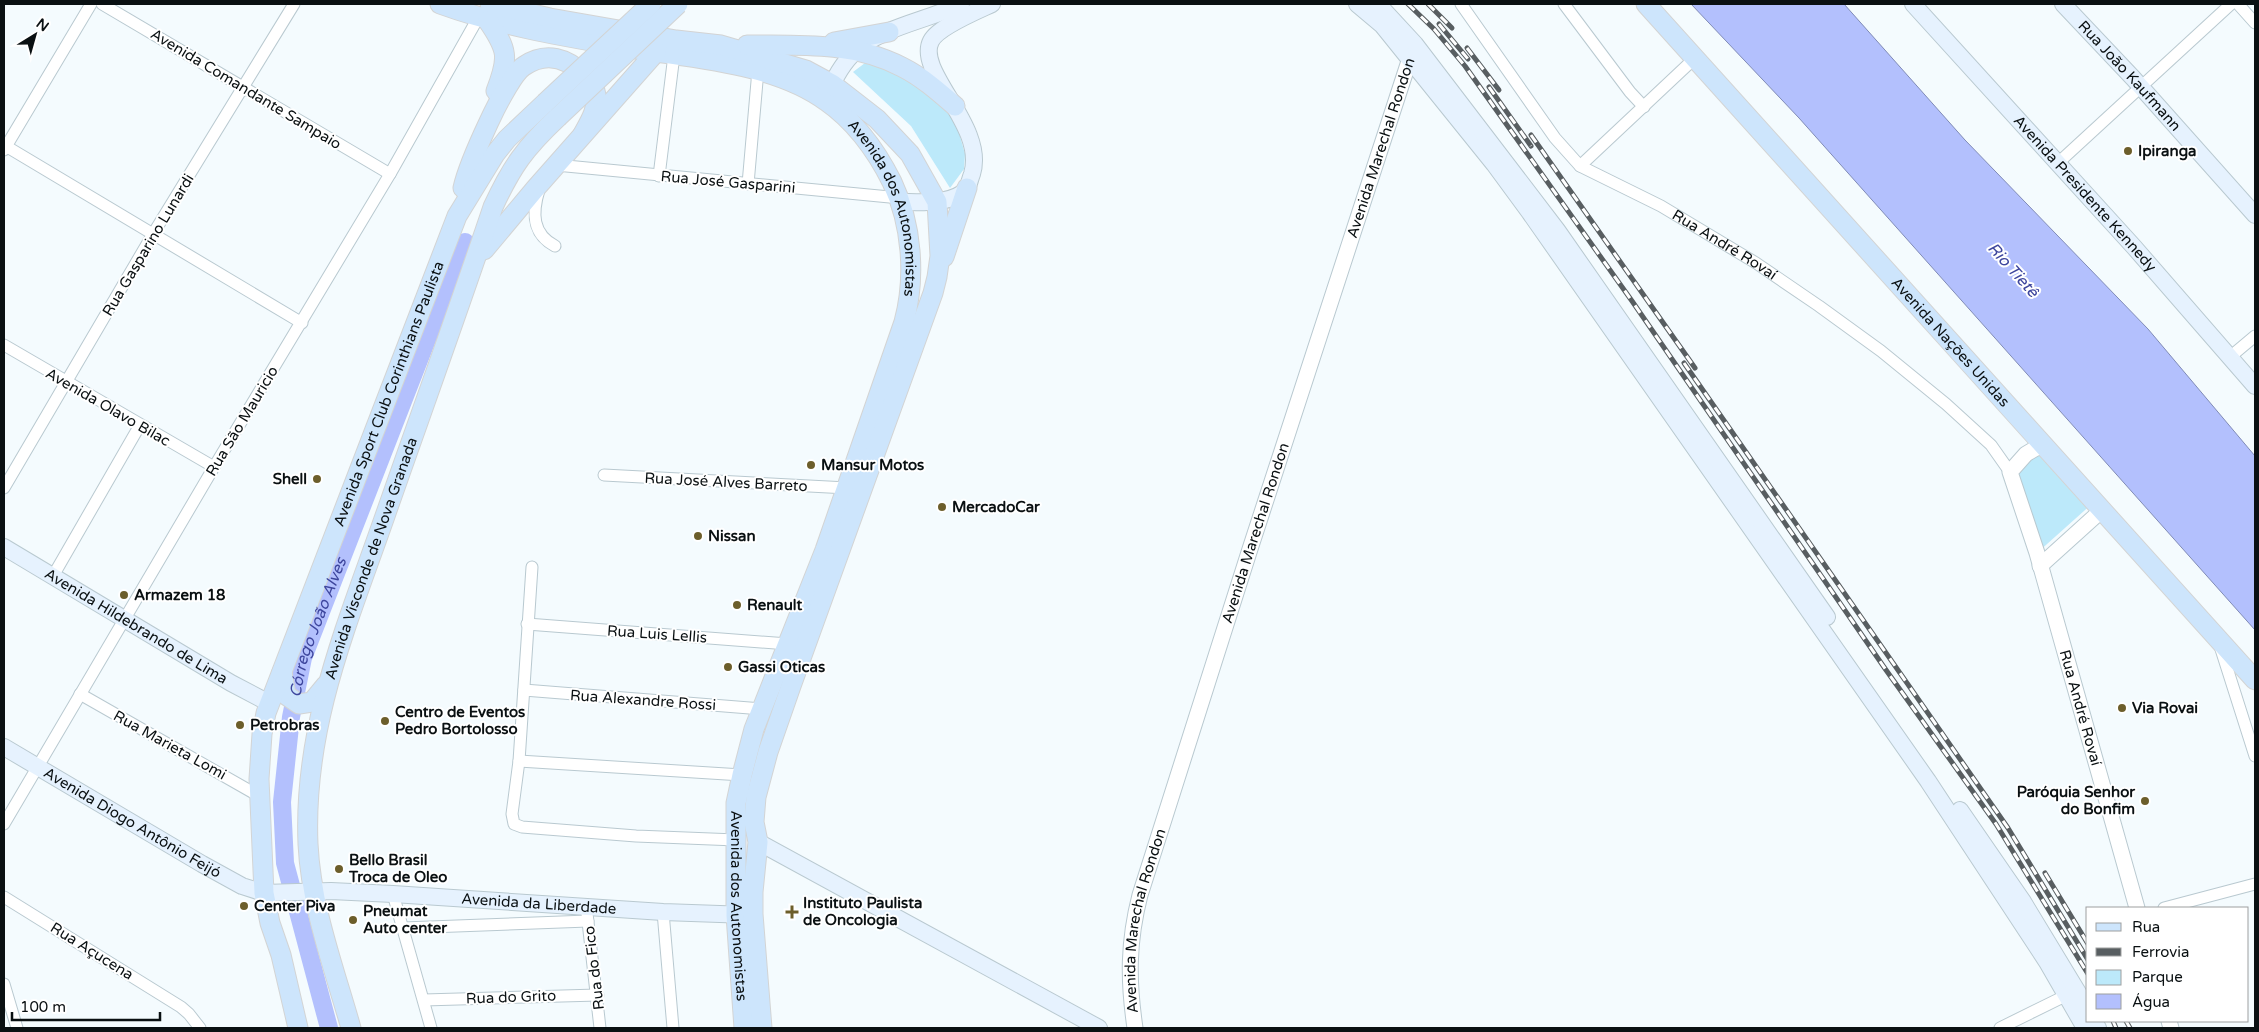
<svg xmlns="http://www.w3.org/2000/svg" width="2259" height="1032" font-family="'Varela Round',sans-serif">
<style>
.green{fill:#bce9fa}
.water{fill:#b3c0fd;stroke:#808bb6}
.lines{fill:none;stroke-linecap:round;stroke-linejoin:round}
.river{stroke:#b3c0fd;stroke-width:18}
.minor-casing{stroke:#b9c9d0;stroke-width:13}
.tertiary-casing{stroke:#b9c9d0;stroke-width:17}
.secondary-casing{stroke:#b9c9d0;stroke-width:18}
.primary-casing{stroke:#d3d4d4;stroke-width:21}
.minor{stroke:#fff;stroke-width:11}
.tertiary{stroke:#fff;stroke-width:15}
.secondary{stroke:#e6f2fe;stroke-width:16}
.primary{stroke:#cde5fc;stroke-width:19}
.rail-casing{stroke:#585e61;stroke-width:5}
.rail{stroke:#fff;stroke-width:3;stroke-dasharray:9;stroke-linecap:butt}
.primary-bridge-casing{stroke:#d3d4d4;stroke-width:21;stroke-linecap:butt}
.primary-bridge{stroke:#cde5fc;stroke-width:19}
.poi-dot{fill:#6c5e2b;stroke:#fff;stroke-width:2}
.labels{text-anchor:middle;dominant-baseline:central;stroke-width:4;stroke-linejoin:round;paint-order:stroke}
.street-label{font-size:15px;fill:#0a1012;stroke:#fff}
.poi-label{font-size:15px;font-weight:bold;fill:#0a1012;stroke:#fff;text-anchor:start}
.water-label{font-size:16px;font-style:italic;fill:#3e469d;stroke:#fff}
</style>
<rect width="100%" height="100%" fill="#f4fbfe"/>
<g class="green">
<polygon points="869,60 934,93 955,119 965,154 964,169 950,188 911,126 853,72"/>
<polygon points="2043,444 2094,502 2037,553 2010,472"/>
</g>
<polygon class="water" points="1691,4 1844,4 1965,140 2148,329 2255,456 2255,630 1799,118"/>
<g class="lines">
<path class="river" id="s1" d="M 329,1028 L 285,863 L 282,802 L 291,717 L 303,658 L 465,242"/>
<defs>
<g id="minor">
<polyline points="102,4 390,174"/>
<path id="s2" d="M 1461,4 L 1555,138 L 1580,166 L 1661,206 L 1756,263 L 1819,306 L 1881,351 L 1946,404 L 1991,445 L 2010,472"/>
<polyline points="1564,4 1630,92 1644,107"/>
<polyline points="2238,4 2255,23"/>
<polyline points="4,145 302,323"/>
<polyline points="4,150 91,4"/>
<polyline points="2058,163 2231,4"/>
<polyline points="556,165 900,198"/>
<polyline points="1580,166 1695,58"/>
<polyline points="659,176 674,55"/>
<polyline points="748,184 758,70"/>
<path d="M 539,190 C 532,213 532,234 555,246"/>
<polyline points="4,345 214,467"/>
<polyline points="2230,357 2255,336"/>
<polyline points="604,475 847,488"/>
<polyline points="4,488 153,234 294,4"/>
<polyline points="532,567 519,761 512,814 514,824 522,827 636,836 736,840"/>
<polyline points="53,576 140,425"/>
<polyline points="527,624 788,644"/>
<polyline points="2220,646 2255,756"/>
<polyline points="524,690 762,709"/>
<polyline points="80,694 259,796"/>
<polyline points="519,761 742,775"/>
<polyline points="4,824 214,467 390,174 478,18"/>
<polyline points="393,894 431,1028"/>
<polyline points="4,897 181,1007 189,1014 200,1028"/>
<polyline points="2164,908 2255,884"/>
<polyline points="663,912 673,1028"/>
<polyline points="587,913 600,1028"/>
<polyline points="403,928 588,921"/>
<polyline points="4,984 17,1028"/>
<polyline points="424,1000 598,995"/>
<polyline points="2000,1028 2067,995"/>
</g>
<g id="tertiary">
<path id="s3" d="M 2043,444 L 2026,454 L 2010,472 L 2037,553 L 2137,908"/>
<polyline points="2040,566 2102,510"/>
<polyline points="2169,1021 2171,1028"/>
<path id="s4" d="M 1135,1028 C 1128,980 1128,942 1140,895 L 1250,549 L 1413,49"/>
</g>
<g id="secondary">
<polyline points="1357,4 1382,25 1494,164 1530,213 1928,781 2047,962 2085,1028"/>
<polyline points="1378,4 1415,44 1557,230 1827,617"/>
<path id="s5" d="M 1913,4 L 2134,247 L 2255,386"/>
<path id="s6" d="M 2063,4 L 2133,78 L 2255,215"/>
<path d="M 827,96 C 834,79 842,63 856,51 C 882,27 929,20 961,4"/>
<path d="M 902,202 C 919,202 955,205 967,188 C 969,185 970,179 972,174 C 987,126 915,72 931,41 C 938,27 977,11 992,4"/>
<path id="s7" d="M 4,547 L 231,683 L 269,703"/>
<path id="s8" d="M 4,747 L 202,864 L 242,886 L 264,893 L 331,891 L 393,894 L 663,912 L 748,915"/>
<polyline points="1960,810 2022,900 2088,1009"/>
<polyline points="758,842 1099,1028"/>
<polyline points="2094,1021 2098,1028"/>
</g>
<g id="primary">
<path id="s9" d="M 440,4 C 506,28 574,38 642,50 C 701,59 777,65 826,101 C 856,122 876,150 892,182 C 912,224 916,277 904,322 L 825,550 L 754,729 L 742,775 L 736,803 L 736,915 L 744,1028"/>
<polyline points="490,4 550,18 676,40 721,45 806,70 832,84 877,119 910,154 937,202 940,256 937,277 933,293 791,686 768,752 756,797 754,822 758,842 753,892 753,914 762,1028"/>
<path id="s10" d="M 1646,4 L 2255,680"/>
<path d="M 488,21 C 508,50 509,57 496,91"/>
<polyline points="834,42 889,32"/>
<path d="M 747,45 C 800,45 854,42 902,67 C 922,77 939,92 955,106"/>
<path d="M 463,188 C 468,165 506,77 524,66 C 546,51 568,58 585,76 C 590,82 595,87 596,95 C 598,109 589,123 583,134"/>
<polyline points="484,250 535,189 656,52"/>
<polyline points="944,257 967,188"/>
<polyline points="282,672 286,695 299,704 312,702 326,685"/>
<path id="s11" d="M 298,1028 L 281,955 L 270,923 L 264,893 L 259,779 L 262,734 L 266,713 L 457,216 L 495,154 L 507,139 L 545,103"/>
<path id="s12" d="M 351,1028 C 334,968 311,907 308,844 C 303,726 347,625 385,516 C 421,413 458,311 493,207 C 512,166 525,148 558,117"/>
</g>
</defs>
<use href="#minor" class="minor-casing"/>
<use href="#tertiary" class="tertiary-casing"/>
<use href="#secondary" class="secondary-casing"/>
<use href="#primary" class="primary-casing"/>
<use href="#minor" class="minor"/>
<use href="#tertiary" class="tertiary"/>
<use href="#secondary" class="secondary"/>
<use href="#primary" class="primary"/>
<defs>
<g id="rail">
<polyline points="1408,4 1434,29 1465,66 1632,301 1886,670 1996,824 2088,974"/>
<polyline points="1428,4 1452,28"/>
<polyline points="1439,24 1468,59"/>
<polyline points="1467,48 1499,90"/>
<polyline points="1489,87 1531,146"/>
<polyline points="1531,135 1695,368"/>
<polyline points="1684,363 2008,828 2088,960"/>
<polyline points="2045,873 2088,944"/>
<polyline points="2113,1021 2116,1028"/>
<polyline points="2126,1021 2130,1028"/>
</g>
</defs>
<use href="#rail" class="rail-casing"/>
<use href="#rail" class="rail"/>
<defs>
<g id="primary-bridge">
<polyline points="545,103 651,4"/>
<polyline points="558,117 678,4"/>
</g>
</defs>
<use href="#primary-bridge" class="primary-bridge-casing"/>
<use href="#primary-bridge" class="primary-bridge"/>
</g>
<g class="poi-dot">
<circle cx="2128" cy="151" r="5"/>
<circle cx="811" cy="465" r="5"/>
<circle cx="317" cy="479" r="5"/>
<circle cx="942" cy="507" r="5"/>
<circle cx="698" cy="536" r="5"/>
<circle cx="124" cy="595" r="5"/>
<circle cx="737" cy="605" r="5"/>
<circle cx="728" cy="667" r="5"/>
<circle cx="2122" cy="708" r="5"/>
<circle cx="385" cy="721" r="5"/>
<circle cx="240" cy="725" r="5"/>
<circle cx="2145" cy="801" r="5"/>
<circle cx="339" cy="869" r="5"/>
<circle cx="244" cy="906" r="5"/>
<path d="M789.5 904.5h5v5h5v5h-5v5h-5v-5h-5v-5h5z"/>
<circle cx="353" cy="920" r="5"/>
</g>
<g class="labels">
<g class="street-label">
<text stroke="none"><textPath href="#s6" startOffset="98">Rua João Kaufmann</textPath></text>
<text transform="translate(246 89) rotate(31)">Avenida Comandante Sampaio</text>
<text stroke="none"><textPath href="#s4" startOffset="919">Avenida Marechal Rondon</textPath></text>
<text transform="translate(728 182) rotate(5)">Rua José Gasparini</text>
<text stroke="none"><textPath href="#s5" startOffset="256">Avenida Presidente Kennedy</textPath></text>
<text stroke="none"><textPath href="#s9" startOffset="528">Avenida dos Autonomistas</textPath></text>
<text transform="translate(148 245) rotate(-59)">Rua Gasparino Lunardi</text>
<text stroke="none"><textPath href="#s2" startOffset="366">Rua André Rovaí</textPath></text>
<text stroke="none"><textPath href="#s10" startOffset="455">Avenida Nações Unidas</textPath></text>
<text stroke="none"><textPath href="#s11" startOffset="662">Avenida Sport Club Corinthians Paulista</textPath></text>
<text transform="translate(108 407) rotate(30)">Avenida Olavo Bilac</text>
<text transform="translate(242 421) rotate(-59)">Rua São Mauricio</text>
<text transform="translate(726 482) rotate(3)">Rua José Alves Barreto</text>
<text stroke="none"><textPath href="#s4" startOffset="514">Avenida Marechal Rondon</textPath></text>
<text stroke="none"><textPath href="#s12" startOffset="484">Avenida Visconde de Nova Granada</textPath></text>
<text stroke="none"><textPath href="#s7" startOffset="154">Avenida Hildebrando de Lima</textPath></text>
<text transform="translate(657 634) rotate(4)">Rua Luis Lellis</text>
<text transform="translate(643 700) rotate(4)">Rua Alexandre Rossi</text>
<text stroke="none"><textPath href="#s3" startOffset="290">Rua André Rovaí</textPath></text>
<text transform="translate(170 745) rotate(29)">Rua Marieta Lomi</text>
<text stroke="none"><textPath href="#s8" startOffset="149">Avenida Diogo Antônio Feijó</textPath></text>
<text stroke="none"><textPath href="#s8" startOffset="574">Avenida da Liberdade</textPath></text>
<text stroke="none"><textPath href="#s9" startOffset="1262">Avenida dos Autonomistas</textPath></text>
<text stroke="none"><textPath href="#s4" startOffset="109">Avenida Marechal Rondon</textPath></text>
<text transform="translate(92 951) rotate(32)">Rua Açucena</text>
<text transform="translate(594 968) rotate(-97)">Rua do Fico</text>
<text transform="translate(511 997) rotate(-2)">Rua do Grito</text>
</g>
<g class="poi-label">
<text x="2138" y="151">Ipiranga</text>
<text x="821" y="465">Mansur Motos</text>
<text x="307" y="479" text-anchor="end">Shell</text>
<text x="952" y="507">MercadoCar</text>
<text x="708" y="536">Nissan</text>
<text x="134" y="595">Armazem 18</text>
<text x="747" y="605">Renault</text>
<text x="738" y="667">Gassi Oticas</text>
<text x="2132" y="708">Via Rovai</text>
<text x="395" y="712">Centro de Eventos<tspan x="395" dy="17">Pedro Bortolosso</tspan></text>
<text x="250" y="725">Petrobras</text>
<text x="2135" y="792" text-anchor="end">Paróquia Senhor<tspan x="2135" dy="17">do Bonfim</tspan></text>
<text x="349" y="860">Bello Brasil<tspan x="349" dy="17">Troca de Oleo</tspan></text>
<text x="803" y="903">Instituto Paulista<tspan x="803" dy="17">de Oncologia</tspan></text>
<text x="254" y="906">Center Piva</text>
<text x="363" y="911">Pneumat<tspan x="363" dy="17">Auto center</tspan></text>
</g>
<g class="water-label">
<text transform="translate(2013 270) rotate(48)">Rio Tietê</text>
<text stroke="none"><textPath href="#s1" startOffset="411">Córrego João Alves</textPath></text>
</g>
</g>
<rect width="2259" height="1032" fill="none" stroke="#0a1012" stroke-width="10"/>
<rect x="2086" y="907" width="162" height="115" fill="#ffffff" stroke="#9d9fa0"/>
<rect x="2096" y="923" width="25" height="8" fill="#cde5fc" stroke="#9d9fa0"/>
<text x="2132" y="932" font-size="15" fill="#0a1012">Rua</text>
<rect x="2096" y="948" width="25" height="8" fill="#585e61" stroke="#9d9fa0"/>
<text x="2132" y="957" font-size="15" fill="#0a1012">Ferrovia</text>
<rect x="2096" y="970" width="25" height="15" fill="#bce9fa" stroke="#9d9fa0"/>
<text x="2132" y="982" font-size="15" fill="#0a1012">Parque</text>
<rect x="2096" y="994" width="25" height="15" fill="#b3c0fd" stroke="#9d9fa0"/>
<text x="2132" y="1007" font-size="15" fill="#0a1012">Água</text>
<g transform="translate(35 35) rotate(37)" stroke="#ffffff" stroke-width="4" paint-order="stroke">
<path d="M0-4L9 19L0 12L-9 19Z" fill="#0a1012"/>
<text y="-8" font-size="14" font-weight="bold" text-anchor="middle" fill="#0a1012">N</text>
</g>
<path d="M12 1012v8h148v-8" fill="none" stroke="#0a1012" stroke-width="2.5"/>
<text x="20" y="1012" font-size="15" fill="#0a1012" stroke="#ffffff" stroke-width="4" paint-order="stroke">100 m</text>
</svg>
